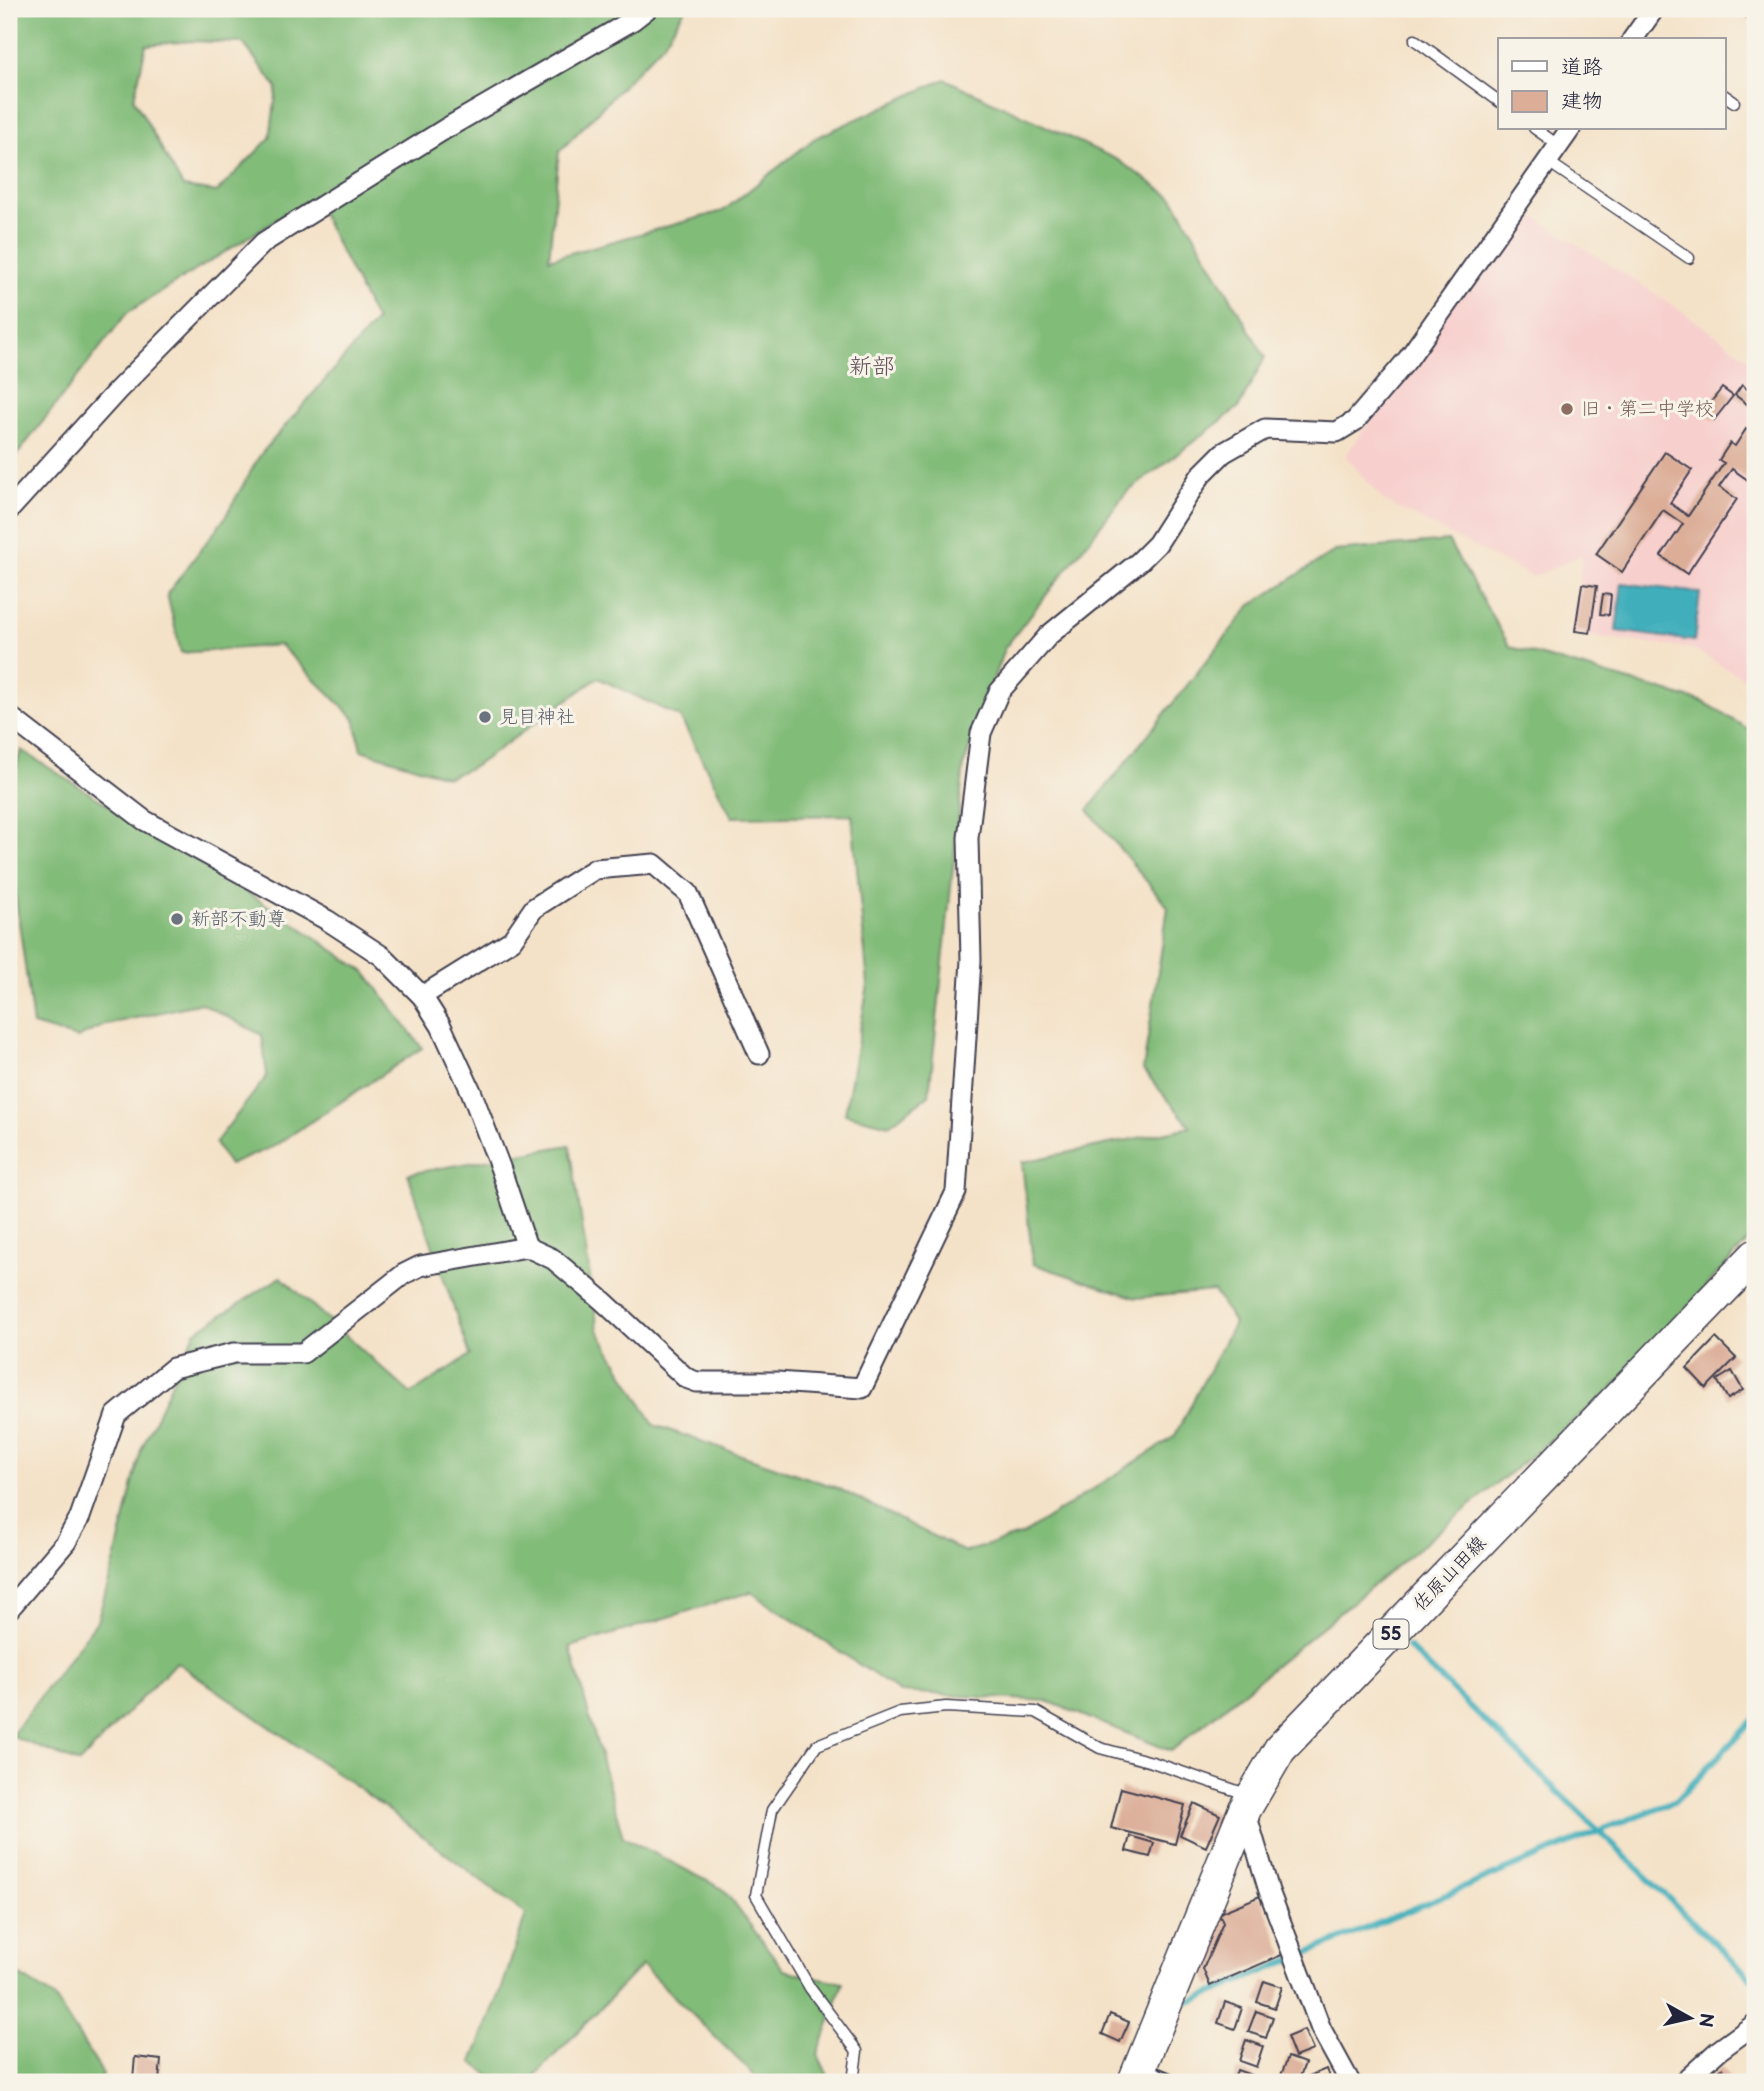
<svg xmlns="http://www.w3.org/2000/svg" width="1764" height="2091" font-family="'Balsamiq Sans','Klee One',sans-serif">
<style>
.built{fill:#f7d0ce}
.forest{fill:#82bc79;stroke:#526f5a;stroke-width:2;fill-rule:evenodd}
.water{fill:#40afbb;stroke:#31687b;stroke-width:2}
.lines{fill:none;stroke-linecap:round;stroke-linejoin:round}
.stream{stroke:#40afbb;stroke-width:6}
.building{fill:#dcae98}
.service-casing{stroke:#423f50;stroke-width:13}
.minor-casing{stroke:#423f50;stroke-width:23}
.primary-casing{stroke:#423f50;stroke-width:35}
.service{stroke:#fff;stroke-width:10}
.minor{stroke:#fff;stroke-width:19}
.primary{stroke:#fff;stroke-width:32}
.education-dot{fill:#8d6e63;stroke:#f7f3e8;stroke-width:2.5}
.worship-dot{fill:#6b7280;stroke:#f7f3e8;stroke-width:2.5}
.labels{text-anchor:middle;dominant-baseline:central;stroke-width:6;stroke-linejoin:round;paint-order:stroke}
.shield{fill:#f7f3e8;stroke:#62616f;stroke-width:2}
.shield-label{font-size:18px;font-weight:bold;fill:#22223b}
.education-label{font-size:19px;fill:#785e54;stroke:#f7f3e8;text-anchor:start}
.worship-label{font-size:19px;fill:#5b616d;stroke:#f7f3e8;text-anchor:start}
.street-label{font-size:19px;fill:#22223b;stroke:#f7f3e8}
.quarter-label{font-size:23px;fill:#63535c;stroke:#f7f3e8}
</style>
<rect width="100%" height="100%" fill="#f7f3e8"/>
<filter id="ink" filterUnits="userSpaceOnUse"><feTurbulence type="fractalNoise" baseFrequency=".0143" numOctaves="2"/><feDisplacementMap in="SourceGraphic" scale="14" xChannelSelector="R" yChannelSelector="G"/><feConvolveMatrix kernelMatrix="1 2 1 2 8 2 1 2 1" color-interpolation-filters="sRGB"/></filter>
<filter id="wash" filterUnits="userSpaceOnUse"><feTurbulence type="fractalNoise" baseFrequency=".00686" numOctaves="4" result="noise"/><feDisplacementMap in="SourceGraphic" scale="28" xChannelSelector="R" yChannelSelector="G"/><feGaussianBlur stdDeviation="1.57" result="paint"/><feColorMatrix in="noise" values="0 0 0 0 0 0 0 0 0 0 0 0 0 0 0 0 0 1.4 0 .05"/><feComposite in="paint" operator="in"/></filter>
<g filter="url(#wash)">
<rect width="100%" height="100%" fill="#f4e2c8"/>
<polygon class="built" points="1522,209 1673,305 1755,363 1755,685 1693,649 1573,634 1582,555 1533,577 1385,502 1345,456"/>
<g class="forest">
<path d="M 9,9 L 685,9 L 663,44 L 559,152 L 549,259 L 723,211 L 815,138 L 945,79 L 1118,160 L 1173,198 L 1265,357 L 1239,407 L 1126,493 L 1004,649 L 964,764 L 929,1095 L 889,1125 L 845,1114 L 868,985 L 852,815 L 732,817 L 680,717 L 598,678 L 475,766 L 448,777 L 361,750 L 355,719 L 280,645 L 181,653 L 167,594 L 224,519 L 260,455 L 376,321 L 313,197 L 127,313 L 9,465 ZM 192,41 L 243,43 L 277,88 L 270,138 L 217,192 L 183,187 L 134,99 L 146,45 Z"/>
<polygon points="1448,541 1510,647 1703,702 1755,733 1755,1233 1610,1391 1171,1751 1047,1701 900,1692 751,1592 570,1647 623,1837 723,1889 784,1970 843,1983 818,2055 831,2082 755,2082 756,2077 642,1965 529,2082 498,2082 472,2062 501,1991 526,1914 360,1789 176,1662 79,1763 11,1736 97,1621 112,1571 141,1450 195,1332 281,1277 411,1394 470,1355 408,1174 570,1145 598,1330 654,1425 837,1488 965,1552 1023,1534 1174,1437 1234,1323 1214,1291 1136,1298 1033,1264 1022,1162 1191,1127 1143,1070 1168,907 1088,810 1251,605 1335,551"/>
<polygon points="21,750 281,914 365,972 422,1048 274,1146 229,1165 215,1143 267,1076 262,1035 201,1003 105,1025 77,1038 33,1025 9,848 9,792"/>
<polygon points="9,1969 54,1997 103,2074 99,2082 9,2082"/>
</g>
<polygon class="water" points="1622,583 1700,593 1694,641 1616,631"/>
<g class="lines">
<g class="stream">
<polyline points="1408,1647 1755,1982"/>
<polyline points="1190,2002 1599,1831 1676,1801 1755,1718"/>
</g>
</g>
<g id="blocks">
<g class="building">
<polygon points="1742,385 1755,395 1755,410 1735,395"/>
<polygon points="1722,388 1733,396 1714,420 1703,412"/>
<polygon points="1746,429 1755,436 1755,485 1732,469 1719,487 1737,499 1687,574 1661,556 1683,524 1663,510 1622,572 1596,554 1665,452 1692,470 1670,503 1688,516 1724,463 1719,460 1730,443 1735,446"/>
<polygon points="1582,584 1597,586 1590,633 1575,631"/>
<polygon points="1603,594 1611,595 1609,615 1600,614"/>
<polygon points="1716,1338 1736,1358 1706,1388 1687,1368"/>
<polygon points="1732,1371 1743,1390 1728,1399 1717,1380"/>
<polygon points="1121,1788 1185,1805 1175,1844 1111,1828"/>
<polygon points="1194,1803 1220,1815 1206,1847 1180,1835"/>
<polygon points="1130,1836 1154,1843 1150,1857 1126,1851"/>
<polygon points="1260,1896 1284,1954 1210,1986 1203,1969 1223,1923 1219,1913"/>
<polygon points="1264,1981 1282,1987 1275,2008 1257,2002"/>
<polygon points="1225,2002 1242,2008 1235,2029 1218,2023"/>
<polygon points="1256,2011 1273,2017 1266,2038 1248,2032"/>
<polygon points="1110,2014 1129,2022 1120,2042 1102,2034"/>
<polygon points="1304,2030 1313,2050 1295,2057 1287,2037"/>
<polygon points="1246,2040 1263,2046 1256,2067 1239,2061"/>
<polygon points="135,2057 161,2060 159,2081 133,2079"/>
<polygon points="1288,2057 1305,2063 1298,2082 1280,2078"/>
<polygon points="1722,2068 1732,2082 1706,2082 1705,2080"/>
<polygon points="1326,2069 1331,2082 1312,2082 1309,2076"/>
<polygon points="1237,2070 1254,2076 1252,2082 1233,2082"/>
</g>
</g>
</g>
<g filter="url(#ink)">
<use href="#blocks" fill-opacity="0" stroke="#423f50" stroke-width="2"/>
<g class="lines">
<defs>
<g id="service">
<polyline points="1744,9 1755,17"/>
<polyline points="1415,40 1500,102"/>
<polyline points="1724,95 1734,102"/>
<polyline points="1534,128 1558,145"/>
<polyline points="1547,161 1689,258"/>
<polyline points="853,2082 857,2051 810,1988 756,1895 772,1810 817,1745 900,1712 946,1707 1036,1712 1100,1748 1152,1762 1249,1795"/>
</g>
<g id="minor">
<polyline points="1632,40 1654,9"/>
<polyline points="9,510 117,391 264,242 445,129 633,20 647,9"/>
<polyline points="9,716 144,820 327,920 382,956 422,996 441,1026 471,1091 500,1167 527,1247"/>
<polyline points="422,996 512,940 534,908 595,869 654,864 688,893 759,1054"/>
<polyline points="9,1609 66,1542 80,1517 116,1415 173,1368 234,1353 303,1353 404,1274 420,1266 527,1247 553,1259 603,1301 686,1378 697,1382 777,1382 862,1388 956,1192 971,960 968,838 981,733 999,692 1049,635 1140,561 1157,544 1201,475 1223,453 1265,429 1337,432 1355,421 1408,359 1571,128"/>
<polyline points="1245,1810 1269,1891 1321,2029 1350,2082"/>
<polyline points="1139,2071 1166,2082"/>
<polyline points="1684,2082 1718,2051 1755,2024"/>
</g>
<polyline id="primary" points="1134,2082 1245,1809 1280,1749 1755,1256"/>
</defs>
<use href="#service" class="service-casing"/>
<use href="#minor" class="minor-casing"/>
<use href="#primary" class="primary-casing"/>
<use href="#service" class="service"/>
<use href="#minor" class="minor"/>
<use href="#primary" class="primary"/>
</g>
</g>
<circle class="education-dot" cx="1567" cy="409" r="7"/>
<g class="worship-dot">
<circle cx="485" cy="717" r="7"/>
<circle cx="177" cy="919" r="7"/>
</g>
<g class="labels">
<rect class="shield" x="1373.5" y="1619.5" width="35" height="29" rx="5"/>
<g class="shield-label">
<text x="1391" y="1634">55</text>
</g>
<g class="education-label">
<text x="1581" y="409">旧・第二中学校</text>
</g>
<g class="worship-label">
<text x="499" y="717">見目神社</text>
<text x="191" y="919">新部不動尊</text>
</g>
<g class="street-label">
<text transform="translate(1450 1574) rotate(-46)">佐原山田線</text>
</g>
<g class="quarter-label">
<text x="872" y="367">新部</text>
</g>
</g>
<rect width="1764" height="2091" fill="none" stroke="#f7f3e8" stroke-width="35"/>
<rect x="1498" y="38" width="228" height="91" fill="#f7f3e8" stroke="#a29fa3" stroke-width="2"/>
<rect x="1512" y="61" width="35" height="10" fill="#ffffff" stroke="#a29fa3" stroke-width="2"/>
<text x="1561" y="74" font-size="21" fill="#22223b">道路</text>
<rect x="1512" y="91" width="35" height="21" fill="#dcae98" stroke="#a29fa3" stroke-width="2"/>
<text x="1561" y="108" font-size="21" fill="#22223b">建物</text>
<g transform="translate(1690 2018) rotate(98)" stroke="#f7f3e8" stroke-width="5" paint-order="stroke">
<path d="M0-5L12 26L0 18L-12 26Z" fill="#22223b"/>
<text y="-10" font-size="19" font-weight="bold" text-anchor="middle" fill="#22223b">N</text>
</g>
</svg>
